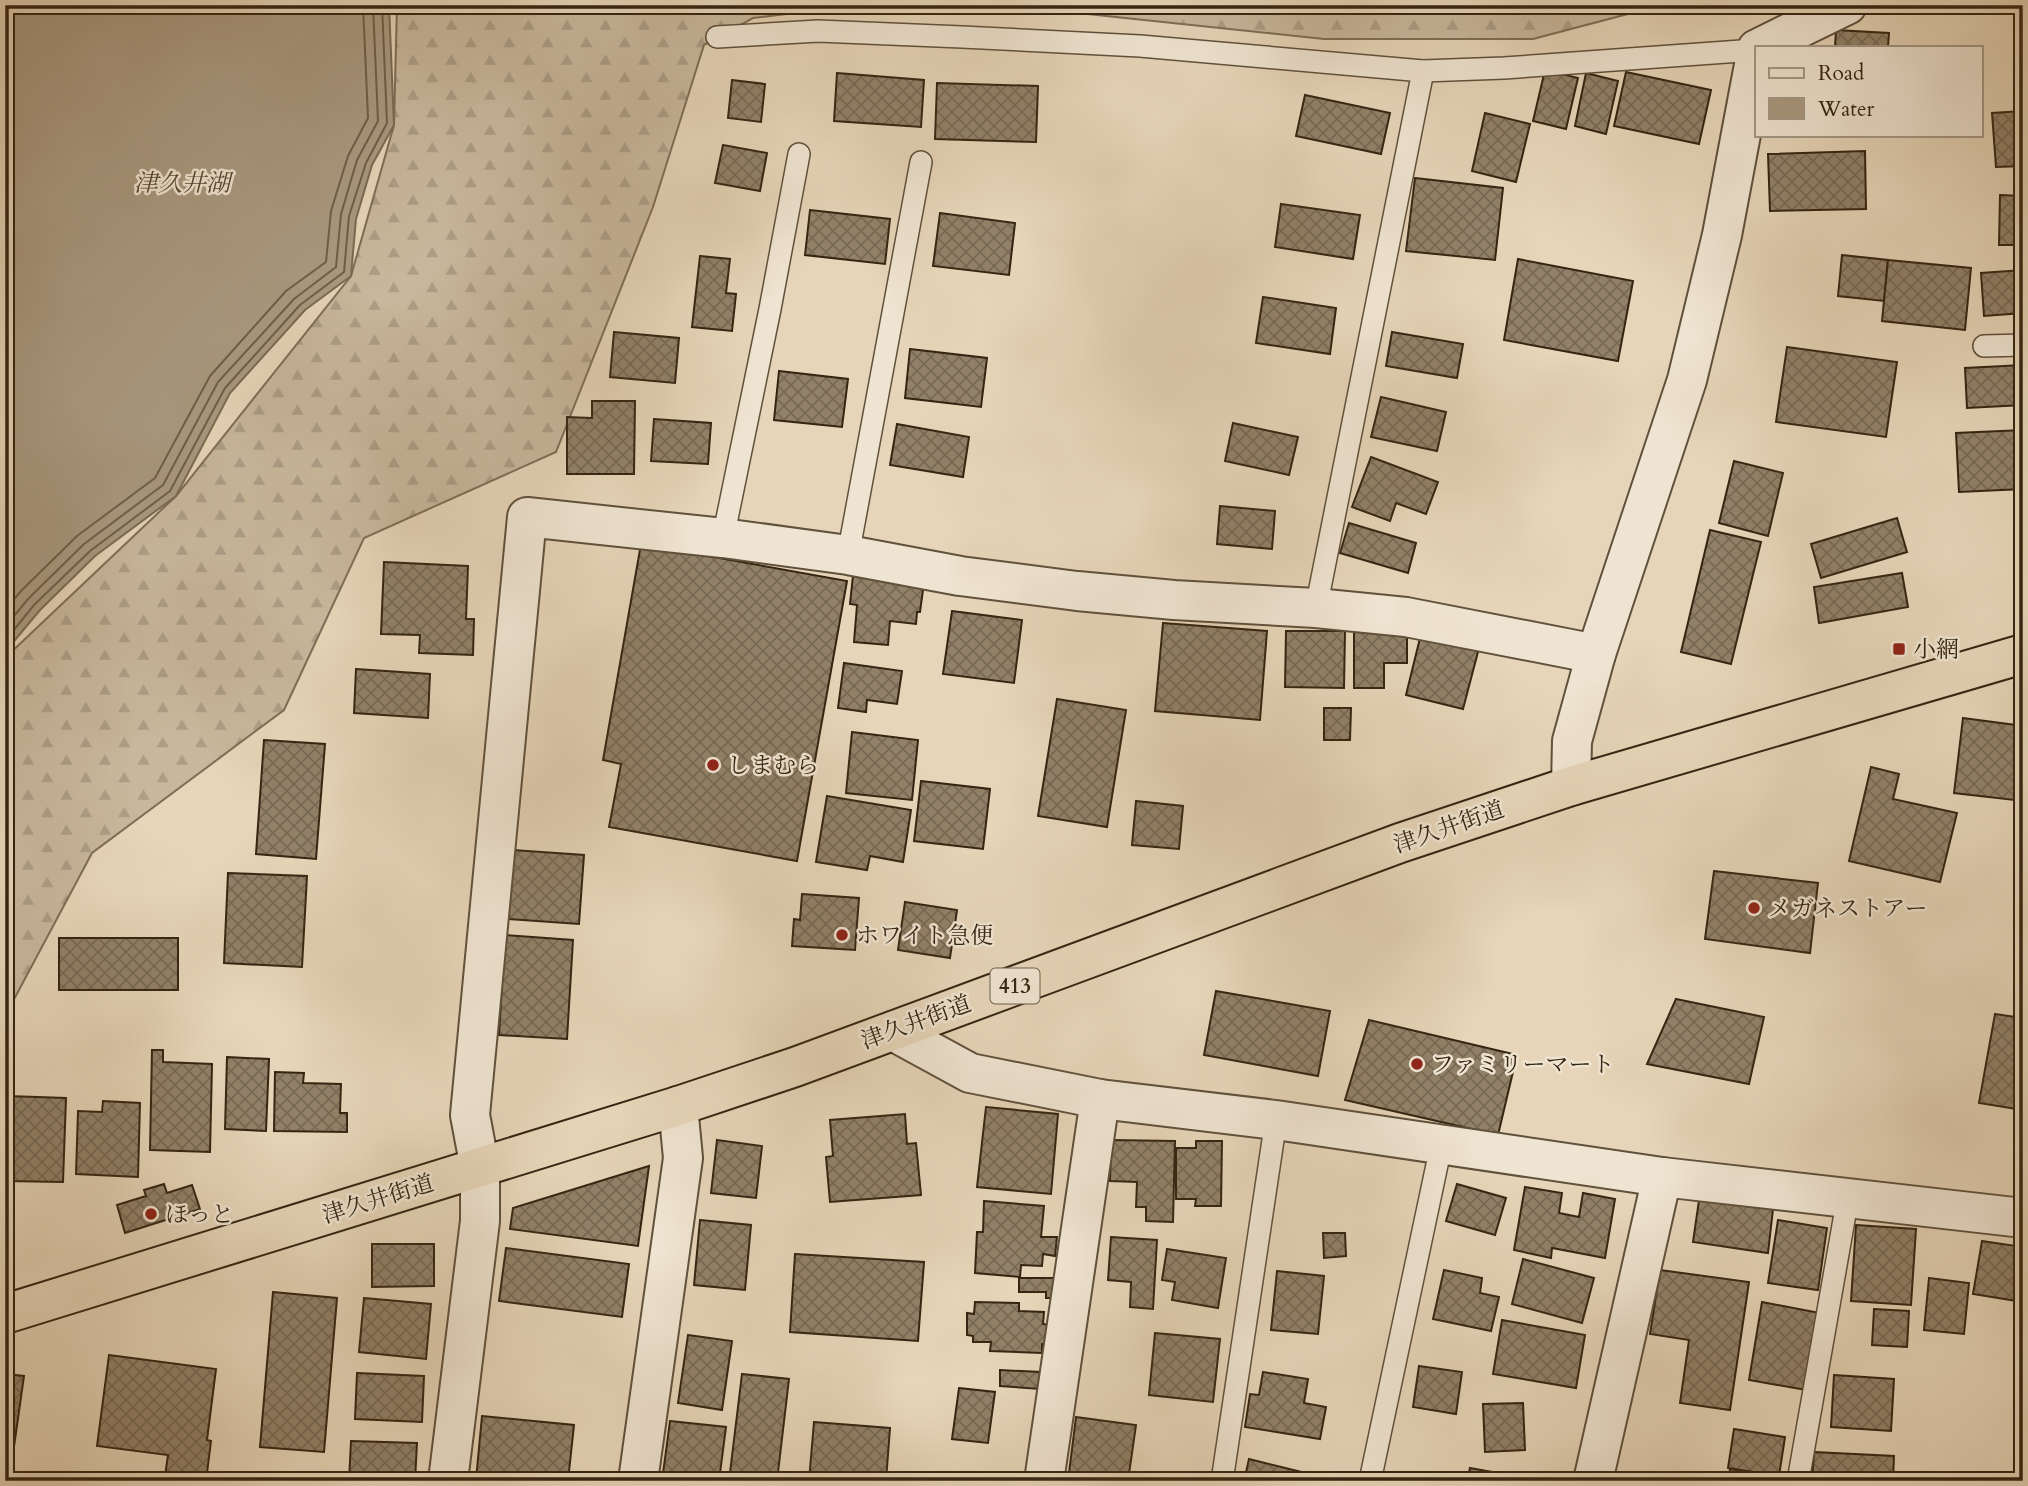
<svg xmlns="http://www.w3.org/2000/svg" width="2028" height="1486" font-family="Cardo,'Noto Serif JP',serif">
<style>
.forest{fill:url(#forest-firs);stroke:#7e6e57;stroke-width:2}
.water{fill:#a99980;stroke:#7a6b54;stroke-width:2}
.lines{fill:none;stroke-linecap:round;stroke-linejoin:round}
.shore{stroke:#6e5f49;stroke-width:2}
.building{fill:url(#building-cross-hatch);stroke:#342512;stroke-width:2}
.lane-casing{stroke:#60513c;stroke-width:24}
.street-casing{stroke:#60513c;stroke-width:42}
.highway-casing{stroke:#342512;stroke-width:42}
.lane{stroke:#efe4d1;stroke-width:21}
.street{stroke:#efe4d1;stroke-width:38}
.highway{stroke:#e6d5b8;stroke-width:38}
.poi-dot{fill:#8f2418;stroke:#efe4d1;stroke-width:2.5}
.labels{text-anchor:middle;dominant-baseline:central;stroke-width:5;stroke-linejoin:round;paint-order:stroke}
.shield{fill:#efe4d1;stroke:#6c5e4b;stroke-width:2}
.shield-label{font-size:21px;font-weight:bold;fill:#342512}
.poi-label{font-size:23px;fill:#342512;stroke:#efe4d1;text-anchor:start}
.street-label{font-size:23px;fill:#342512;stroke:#efe4d1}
.water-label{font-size:24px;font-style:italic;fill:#574833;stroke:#efe4d1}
</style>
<defs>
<pattern id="forest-firs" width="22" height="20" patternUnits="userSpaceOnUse" patternTransform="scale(1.75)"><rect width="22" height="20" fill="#c8b79c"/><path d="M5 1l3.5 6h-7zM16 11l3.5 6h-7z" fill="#ac9d85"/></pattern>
<pattern id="building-cross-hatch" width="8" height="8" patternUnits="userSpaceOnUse" patternTransform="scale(1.75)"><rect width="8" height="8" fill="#918168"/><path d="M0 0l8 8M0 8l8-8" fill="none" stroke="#776954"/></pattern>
</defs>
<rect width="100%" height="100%" fill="#e6d5b8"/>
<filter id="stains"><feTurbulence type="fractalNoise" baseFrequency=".00286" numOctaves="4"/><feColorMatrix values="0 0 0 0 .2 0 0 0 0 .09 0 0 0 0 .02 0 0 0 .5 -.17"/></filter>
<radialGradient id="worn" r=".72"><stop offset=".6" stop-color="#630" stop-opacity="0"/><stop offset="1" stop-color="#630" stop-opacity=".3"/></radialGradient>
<g class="forest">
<polygon points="397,5 828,5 827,9 753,18 704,45 653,207 556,452 364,538 284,710 92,853 11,1005 5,1007 5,658 176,496 351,276 394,125"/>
<polygon points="1051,5 1662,5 1533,39 1324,39 1059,11"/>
</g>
<polygon class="water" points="5,5 389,5 394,125 372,165 356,219 351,276 305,310 230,393 176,496 95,556 40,610 5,652"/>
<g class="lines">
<g class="shore">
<polyline points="5,610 21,591 77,536 155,478 210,376 286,291 326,262 331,211 348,156 368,118 363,5"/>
<polyline points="5,627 28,599 84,544 163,485 218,382 294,299 336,267 341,214 357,160 378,121 373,5"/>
<polyline points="5,641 34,605 90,551 170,491 225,388 300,305 344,272 349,216 366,163 387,123 382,5"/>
</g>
</g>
<g class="building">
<polygon points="1836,30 1889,33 1888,47 1835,47"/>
<polygon points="1545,70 1578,78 1566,129 1533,121"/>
<polygon points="1626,72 1711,90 1699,144 1614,126"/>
<polygon points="837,73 924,80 921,127 834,121"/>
<polygon points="1586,73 1618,81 1606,134 1575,126"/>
<polygon points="732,80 765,84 761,122 728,118"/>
<polygon points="937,83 1038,86 1036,142 935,139"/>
<polygon points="1305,95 1390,113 1381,154 1296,136"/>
<polygon points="2023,111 2023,166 1996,167 1992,113"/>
<polygon points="1485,113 1530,124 1516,182 1472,171"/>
<polygon points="723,145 767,153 760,191 715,183"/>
<polygon points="1865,151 1866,209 1770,211 1768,154"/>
<polygon points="1415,178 1503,188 1495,260 1406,251"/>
<polygon points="2000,195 2023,196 2023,245 1999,245"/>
<polygon points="1281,204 1360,215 1353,259 1275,247"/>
<polygon points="810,210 890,219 885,264 805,255"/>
<polygon points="940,213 1015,223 1009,275 933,266"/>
<polygon points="1842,255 1888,260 1884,301 1838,296"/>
<polygon points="700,256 730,259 726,293 736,294 732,331 692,327"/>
<polygon points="1518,259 1633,281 1618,361 1504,340"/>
<polygon points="1888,260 1971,268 1965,330 1882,321"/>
<polygon points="2023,270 2023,313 1984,316 1981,273"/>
<polygon points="1263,297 1336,308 1330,354 1256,343"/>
<polygon points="614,332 679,338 675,383 610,377"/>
<polygon points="1392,332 1463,344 1457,378 1386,366"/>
<polygon points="1787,347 1897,362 1886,437 1776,422"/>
<polygon points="910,349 987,358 981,407 905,398"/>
<polygon points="2023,365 2023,405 1967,408 1965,368"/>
<polygon points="779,371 848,379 842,427 774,420"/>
<polygon points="1381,397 1446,412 1437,451 1371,437"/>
<polygon points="592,401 635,401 634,474 567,474 567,417 592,418"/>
<polygon points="654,419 711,423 708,464 651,461"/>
<polygon points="1233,423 1298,437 1289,475 1225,461"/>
<polygon points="897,424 969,437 963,477 890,465"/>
<polygon points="2023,430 2023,489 1959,492 1956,433"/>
<polygon points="1371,457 1438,482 1426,514 1396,503 1390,521 1352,507"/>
<polygon points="1734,461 1783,473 1768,536 1719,523"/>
<polygon points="1220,506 1275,511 1272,549 1217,544"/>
<polygon points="1897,518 1907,552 1821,578 1811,544"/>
<polygon points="1349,523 1416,543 1408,573 1340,553"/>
<polygon points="1710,530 1761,542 1731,664 1681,652"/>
<polygon points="641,544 847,581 797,861 609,827 621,764 603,760"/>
<polygon points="384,562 468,566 466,619 474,619 473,655 419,653 420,635 381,634"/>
<polygon points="854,566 925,575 920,612 917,612 916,624 890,621 888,645 854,642 857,605 850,604"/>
<polygon points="1902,573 1908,607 1819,623 1814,587"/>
<polygon points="952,611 1022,620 1014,683 943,674"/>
<polygon points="1163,623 1267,631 1260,720 1155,711"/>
<polygon points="1354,625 1407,634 1407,663 1384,663 1384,688 1354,688"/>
<polygon points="1286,631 1345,631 1344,688 1285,687"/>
<polygon points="1421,634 1479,648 1463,709 1406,695"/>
<polygon points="844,663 902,671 897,704 867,700 866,712 838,708"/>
<polygon points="356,669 430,674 428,718 354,713"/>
<polygon points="1057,699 1126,710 1107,827 1038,816"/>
<polygon points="1324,708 1351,708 1350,740 1324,740"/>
<polygon points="1963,718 2023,726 2023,801 1954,793"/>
<polygon points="852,732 918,740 912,800 846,793"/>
<polygon points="264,740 325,744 316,859 256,854"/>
<polygon points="1871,767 1899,774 1893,799 1957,813 1940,882 1849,861"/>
<polygon points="921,781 990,789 983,849 914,841"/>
<polygon points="827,796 911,810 903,862 870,856 867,870 816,862"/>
<polygon points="1136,801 1183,806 1179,849 1132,845"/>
<polygon points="513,850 584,855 579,924 508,919"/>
<polygon points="1714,871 1818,883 1810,953 1705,939"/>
<polygon points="228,873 307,876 302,967 224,963"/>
<polygon points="802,894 859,898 855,950 792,946 794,919 800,920"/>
<polygon points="905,902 957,910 950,958 898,950"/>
<polygon points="505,935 573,940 567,1039 499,1035"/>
<rect x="59" y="938" width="119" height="52"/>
<polygon points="1216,991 1330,1011 1318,1076 1204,1055"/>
<polygon points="1676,999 1764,1017 1749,1084 1647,1064"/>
<polygon points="1995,1014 2023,1018 2023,1110 1979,1103"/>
<polygon points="1369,1020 1517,1055 1498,1135 1345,1100"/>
<polygon points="152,1050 163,1050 163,1062 212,1064 210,1152 150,1150"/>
<polygon points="227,1057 269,1059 266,1131 225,1129"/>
<polygon points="275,1072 304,1073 303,1083 341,1084 340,1113 347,1113 347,1132 274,1131"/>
<polygon points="7,1096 66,1098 63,1182 5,1181"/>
<polygon points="103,1101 140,1103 138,1177 76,1174 78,1111 102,1112"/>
<polygon points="986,1107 1058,1114 1051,1194 977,1187"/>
<polygon points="905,1114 907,1144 916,1143 921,1195 830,1202 826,1157 833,1156 830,1120"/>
<polygon points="717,1140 762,1146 756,1198 711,1193"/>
<polygon points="1111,1140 1175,1141 1173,1222 1146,1221 1146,1207 1136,1207 1137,1182 1110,1181"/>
<polygon points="1196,1141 1222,1141 1221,1206 1195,1206 1196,1199 1176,1199 1176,1148 1196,1148"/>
<polygon points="649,1166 638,1246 510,1229 513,1208"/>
<polygon points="164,1184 167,1193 192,1185 200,1209 125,1233 117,1205 146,1196 144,1190"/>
<polygon points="1457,1184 1506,1198 1495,1235 1446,1221"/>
<polygon points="1525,1187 1562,1193 1559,1213 1579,1217 1583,1193 1615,1199 1605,1258 1552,1248 1551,1258 1514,1250"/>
<polygon points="1699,1200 1773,1209 1768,1253 1693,1242"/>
<polygon points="984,1201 1044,1206 1041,1237 1057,1237 1055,1256 1043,1254 1042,1266 1021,1265 1020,1277 975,1273 977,1232 983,1232"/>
<polygon points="700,1220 751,1225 745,1290 694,1285"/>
<polygon points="1778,1220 1827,1228 1818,1290 1768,1283"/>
<polygon points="1856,1225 1916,1229 1911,1305 1851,1301"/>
<polygon points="1323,1233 1345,1233 1346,1256 1324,1258"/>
<polygon points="1111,1237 1157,1240 1153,1309 1130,1307 1131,1282 1108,1280"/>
<polygon points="1982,1241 2023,1247 2023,1302 1973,1294"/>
<polygon points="372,1244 434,1244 434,1286 372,1287"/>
<polygon points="506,1248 629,1264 622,1317 499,1301"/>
<polygon points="1167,1249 1226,1258 1218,1308 1172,1300 1175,1282 1162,1280"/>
<polygon points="795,1254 924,1262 918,1341 790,1332"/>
<polygon points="1523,1259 1594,1278 1582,1323 1512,1304"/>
<polygon points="1444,1270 1482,1278 1480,1293 1499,1297 1491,1331 1433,1319"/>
<polygon points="1660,1270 1749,1282 1730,1410 1680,1403 1689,1340 1650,1334"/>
<polygon points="1277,1271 1324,1276 1318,1334 1271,1330"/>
<polygon points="1019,1278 1055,1278 1055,1298 1046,1298 1046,1292 1019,1292"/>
<polygon points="1929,1278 1969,1283 1964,1334 1924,1330"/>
<polygon points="273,1292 337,1298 324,1452 260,1447"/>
<polygon points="364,1298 431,1304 426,1359 359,1352"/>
<polygon points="975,1302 1019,1303 1019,1311 1044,1312 1043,1324 1051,1325 1051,1344 1042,1344 1042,1353 990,1351 991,1342 973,1342 973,1336 967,1335 967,1313 974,1314"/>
<polygon points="1762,1302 1825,1314 1812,1391 1749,1380"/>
<polygon points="1874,1309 1909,1311 1907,1347 1872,1345"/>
<polygon points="1502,1320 1585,1335 1576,1388 1493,1374"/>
<polygon points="1155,1333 1220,1339 1213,1402 1149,1395"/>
<polygon points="688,1335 732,1341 722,1410 678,1403"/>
<polygon points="109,1355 216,1369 207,1440 211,1441 206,1481 165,1476 168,1455 97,1446"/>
<polygon points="1419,1366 1462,1372 1456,1414 1413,1407"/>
<polygon points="1000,1370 1041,1372 1040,1389 1000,1386"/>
<polygon points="1263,1372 1308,1379 1304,1403 1326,1407 1320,1439 1245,1427 1250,1394 1259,1395"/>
<polygon points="357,1373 424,1376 422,1422 355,1419"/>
<polygon points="5,1374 24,1376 11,1468 5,1467"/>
<polygon points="742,1374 789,1379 777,1481 729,1481"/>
<polygon points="1834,1375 1894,1379 1891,1431 1831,1427"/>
<polygon points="959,1388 995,1392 988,1443 952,1439"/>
<polygon points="1523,1403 1525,1450 1485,1452 1483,1404"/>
<polygon points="482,1416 574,1425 568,1481 476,1480"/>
<polygon points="1076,1417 1136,1425 1128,1481 1068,1481"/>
<polygon points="670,1421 726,1427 719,1481 662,1481"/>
<polygon points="814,1422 890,1428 886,1481 809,1481"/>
<polygon points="1734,1429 1785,1437 1779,1476 1728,1468"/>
<polygon points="351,1441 417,1443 415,1481 349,1481"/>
<polygon points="1814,1452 1894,1456 1893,1481 1812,1481"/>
<polygon points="1249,1459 1318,1476 1317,1481 1244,1481"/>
<polygon points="1470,1468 1532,1479 1532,1481 1467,1481"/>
<polygon points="1730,1469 1779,1476 1779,1481 1728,1481"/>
</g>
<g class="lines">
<defs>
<g id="lane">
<polyline points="717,37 818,31 962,37 1140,46 1423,71 1504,68 1755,50"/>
<polyline points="1984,346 2023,345"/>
<polyline points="723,538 770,309 799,154"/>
<polyline points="848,555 921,162"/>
<polyline points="1316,608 1423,71"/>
<polyline points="1222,1481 1276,1120"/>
<polyline points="1370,1481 1441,1146"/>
<polyline points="1798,1481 1848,1197"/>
</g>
<g id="street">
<polyline points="1761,47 1847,5"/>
<polyline points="1571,786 1572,741 1596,654 1687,380 1722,235 1757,49"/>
<polyline points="893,1031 970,1073 1100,1099 1276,1120 1662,1177 2023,1218"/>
<polyline points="448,1481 480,1221 480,1168 470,1115 527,517 723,538 848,555 960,576 1077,591 1174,600 1316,608 1406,617 1596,654"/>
<polyline points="638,1481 683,1158 678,1106"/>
<polyline points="1044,1481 1100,1099"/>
<polyline points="1593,1481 1662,1177"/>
</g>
<polyline id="highway" points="5,1314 678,1106 795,1067 1400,843 1571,786 2023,654"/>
</defs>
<use href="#lane" class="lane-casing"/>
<use href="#street" class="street-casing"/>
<use href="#highway" class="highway-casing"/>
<use href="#lane" class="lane"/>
<use href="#street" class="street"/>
<use href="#highway" class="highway"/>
</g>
<g class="poi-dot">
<rect x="1892" y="642" width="14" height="14" rx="3.5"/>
<circle cx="713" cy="765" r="7"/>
<circle cx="1754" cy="908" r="7"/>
<circle cx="842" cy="935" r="7"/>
<circle cx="1417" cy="1064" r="7"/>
<circle cx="151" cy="1214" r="7"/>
</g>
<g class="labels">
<rect class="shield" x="990.5" y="968.5" width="49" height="35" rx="5"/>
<g class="shield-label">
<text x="1015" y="986">413</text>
</g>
<g class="poi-label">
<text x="1913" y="649">小網</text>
<text x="727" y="765">しまむら</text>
<text x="1768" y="908">メガネストアー</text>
<text x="856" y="935">ホワイト急便</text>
<text x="1431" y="1064">ファミリーマート</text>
<text x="165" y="1214">ほっと</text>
</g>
<g class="street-label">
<text transform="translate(1449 827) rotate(-19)">津久井街道</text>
<text transform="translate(916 1022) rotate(-20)">津久井街道</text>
<text transform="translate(378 1199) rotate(-17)">津久井街道</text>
</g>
<g class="water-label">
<text x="182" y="183">津久井湖</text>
</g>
</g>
<rect width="2028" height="1486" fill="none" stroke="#e6d5b8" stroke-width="28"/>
<rect x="7" y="7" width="2014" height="1472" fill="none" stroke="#342512" stroke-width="3.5"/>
<rect x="14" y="14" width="2000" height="1458" fill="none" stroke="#342512" stroke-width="2"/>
<rect x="1755" y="46" width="228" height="91" fill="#efe4d1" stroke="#a49885" stroke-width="2"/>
<rect x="1769" y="68" width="35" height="10" fill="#efe4d1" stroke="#a49885" stroke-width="2"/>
<text x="1818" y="80" font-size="21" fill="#342512">Road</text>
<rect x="1769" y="98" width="35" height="21" fill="#a99980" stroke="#a49885" stroke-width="2"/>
<text x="1818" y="116" font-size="21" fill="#342512">Water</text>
<rect width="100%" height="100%" filter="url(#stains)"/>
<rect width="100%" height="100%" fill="url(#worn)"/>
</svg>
